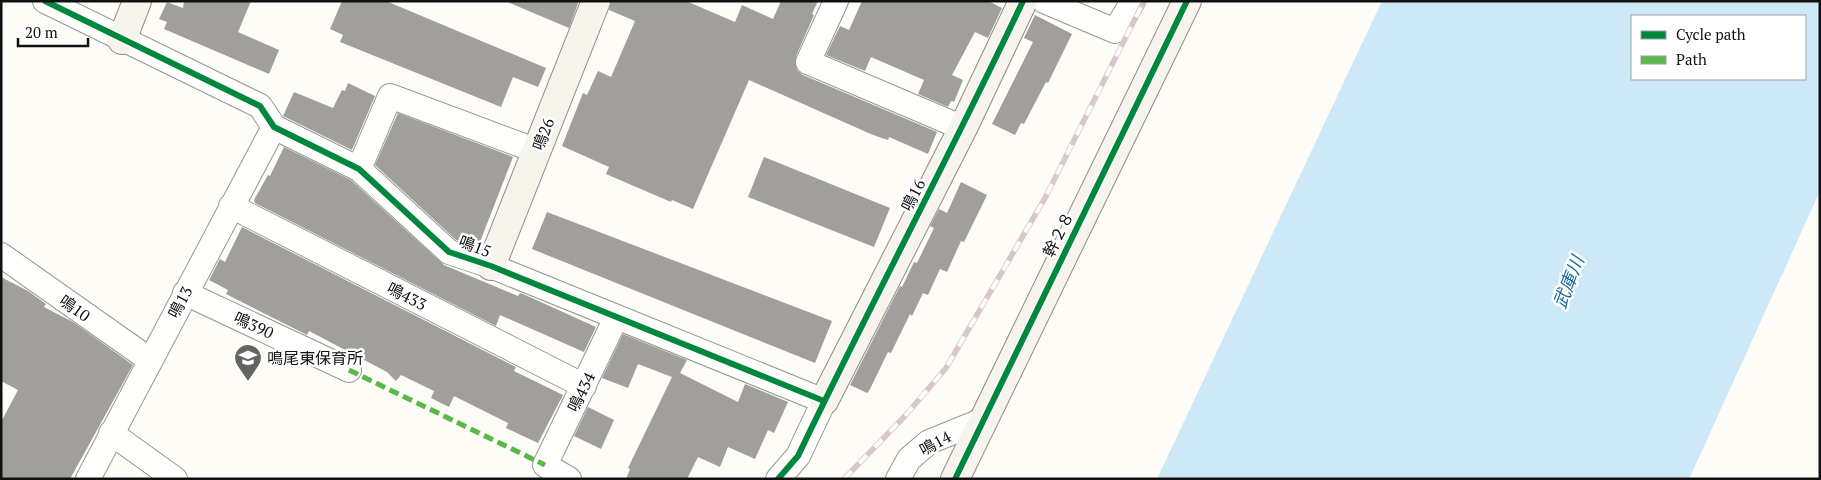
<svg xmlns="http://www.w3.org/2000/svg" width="1821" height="480" font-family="'PT Serif','Noto Sans JP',serif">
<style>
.water{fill:#cde8f7;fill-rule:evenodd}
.building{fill:#a19f9c}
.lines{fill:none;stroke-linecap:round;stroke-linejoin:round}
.street-casing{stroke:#979795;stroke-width:26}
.secondary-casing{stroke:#8e8d8b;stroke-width:30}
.street{stroke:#fffffe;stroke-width:24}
.secondary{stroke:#f6f4eb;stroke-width:28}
.rail-casing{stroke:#d9c6c7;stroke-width:5.5}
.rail{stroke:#fff;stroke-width:4;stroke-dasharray:11;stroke-linecap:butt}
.quiet{stroke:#58b947;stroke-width:5;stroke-dasharray:10 5;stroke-linecap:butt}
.cycleway-casing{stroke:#fff;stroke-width:9}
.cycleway{stroke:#00873e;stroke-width:6}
.labels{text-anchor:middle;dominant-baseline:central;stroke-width:5;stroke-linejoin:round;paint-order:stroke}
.street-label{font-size:16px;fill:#111;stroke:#fff}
.poi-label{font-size:16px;fill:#111;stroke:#fff;text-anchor:start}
.water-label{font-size:18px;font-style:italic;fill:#1768a6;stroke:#fff}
</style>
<rect width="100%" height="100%" fill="#fdfcf7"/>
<path class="water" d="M 1382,1 L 1820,1 L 1820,191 L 1689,479 L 1157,479 ZM 1632,16 L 1805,16 L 1805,79 L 1632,79 Z"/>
<g class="building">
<polygon points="184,1 251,1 238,32 279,50 269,74 164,29 167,22 159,19 167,2 183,8"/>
<polygon points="342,1 386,1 546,68 538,87 513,77 501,107 340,42 343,35 330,29"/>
<polygon points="505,1 579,1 569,28"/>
<polygon points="611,1 686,1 735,22 742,5 773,19 781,1 818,1 812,14 814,15 796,56 797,70 803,75 937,132 928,154 889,137 888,140 873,135 749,80 693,209 672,200 671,202 606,174 609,167 562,146 583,93 587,95 598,71 611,77 635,21 609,10"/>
<polygon points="862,1 988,1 1002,8 988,38 975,32 952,75 963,80 954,102 951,101 948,107 918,94 924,80 871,57 865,71 826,55 840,26 849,30"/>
<polygon points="1035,15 1072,34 1048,83 1046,82 1024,124 1021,123 1015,135 992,124 1033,42 1024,38"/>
<polygon points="348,83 375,96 352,150 283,116 294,92 333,108 342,90 345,91"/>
<polygon points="398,113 513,157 478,247 456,240 375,165"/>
<polygon points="284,147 351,180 444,265 518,296 520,293 523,294 596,327 584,352 500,315 496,326 255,203 254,200 268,175 270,176"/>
<polygon points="764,157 890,208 874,247 748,197"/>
<polygon points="961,182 987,195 964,242 961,241 947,272 940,269 928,295 923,293 912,316 910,314 891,353 888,352 869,391 867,393 850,385 900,286 902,287 914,262 917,263 934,228 930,226 939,209 947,213"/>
<polygon points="547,212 832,321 815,363 532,249"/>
<polygon points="242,227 516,367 514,371 563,395 538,443 506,428 508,423 454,396 449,407 431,398 434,391 401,375 396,381 387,372 309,331 307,335 226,294 228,290 209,280 220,259 225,262"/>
<polygon points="1,277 28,291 46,304 44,307 73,322 133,365 70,479 1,479 1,422 18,390 1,381"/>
<polygon points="623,334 687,360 680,373 738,402 745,384 788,402 774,433 768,430 755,459 728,447 720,467 698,457 687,479 626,479 630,469 628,468 672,377 638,364 628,388 602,378"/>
<polygon points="588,407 614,420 601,449 574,436"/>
</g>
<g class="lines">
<defs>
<g id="street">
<polyline points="45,1 260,106 274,127 359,169 449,252 491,266 824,401 798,456 778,479"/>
<polyline points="836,1 808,62 963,128"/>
<polyline points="1044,1 1115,31 1133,1"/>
<polyline points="359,169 390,96 537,151"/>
<polyline points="231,206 584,386"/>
<polyline points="1,255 150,360"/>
<polyline points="185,293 349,370"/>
<polyline points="111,433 175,479"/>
<polyline points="88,479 274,127"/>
<polyline points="569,479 545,465 616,318"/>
<polyline points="898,479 909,459 929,442 983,420"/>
</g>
<g id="secondary">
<polyline points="122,40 137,1"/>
<polyline points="491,266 596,1"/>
<polyline points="824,401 963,128 1023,1"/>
<polyline points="955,479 1187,1"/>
</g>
</defs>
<use href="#street" class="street-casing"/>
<use href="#secondary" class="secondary-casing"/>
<use href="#street" class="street"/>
<use href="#secondary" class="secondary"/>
<defs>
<polyline id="rail" points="844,479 905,416 946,368 1045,198 1144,1"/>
</defs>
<use href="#rail" class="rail-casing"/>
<use href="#rail" class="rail"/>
<polyline class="quiet" points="349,370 545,465"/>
<defs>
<g id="cycleway">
<polyline points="45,1 260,106 274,127 359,169 449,252 491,266 824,401"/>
<path d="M 778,479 L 798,456 C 871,303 951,154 1023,1"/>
<polyline points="955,479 1187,1"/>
</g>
</defs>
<use href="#cycleway" class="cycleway-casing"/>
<use href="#cycleway" class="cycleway"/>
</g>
<defs>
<symbol id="school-pin" viewBox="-11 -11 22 30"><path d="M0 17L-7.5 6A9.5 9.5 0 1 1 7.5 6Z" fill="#646362" stroke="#fff"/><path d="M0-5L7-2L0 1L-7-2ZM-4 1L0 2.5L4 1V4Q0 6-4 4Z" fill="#fff"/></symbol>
</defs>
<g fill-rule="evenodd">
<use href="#school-pin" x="232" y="342" width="32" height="43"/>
</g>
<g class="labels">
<g class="street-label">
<text transform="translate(543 134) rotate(-69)">鳴26</text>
<text transform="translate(913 195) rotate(-63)">鳴16</text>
<text transform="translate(1058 234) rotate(-64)">幹２８</text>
<text transform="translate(475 246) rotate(21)">鳴15</text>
<text transform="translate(407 296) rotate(27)">鳴433</text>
<text transform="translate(180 302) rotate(-62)">鳴13</text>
<text transform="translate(75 308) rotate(35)">鳴10</text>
<text transform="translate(254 325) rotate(25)">鳴390</text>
<text transform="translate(581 392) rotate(-64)">鳴434</text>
<text transform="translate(935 443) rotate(-29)">鳴14</text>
</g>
<g class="poi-label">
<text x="267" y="358">鳴尾東保育所</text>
</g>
<g class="water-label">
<text transform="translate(1568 282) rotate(-69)">武庫川</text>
</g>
</g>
<rect width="1821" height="480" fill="none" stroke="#111111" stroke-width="5"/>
<rect x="1631" y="15" width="175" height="65" fill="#ffffff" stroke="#a0a0a0"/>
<rect x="1641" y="31" width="25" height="8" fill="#00873e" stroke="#a0a0a0"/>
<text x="1676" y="40" font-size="15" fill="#111111">Cycle path</text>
<rect x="1641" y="56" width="25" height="8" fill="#58b947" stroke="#a0a0a0"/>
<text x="1676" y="65" font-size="15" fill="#111111">Path</text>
<path d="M18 38v8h70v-8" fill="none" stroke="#111111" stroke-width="2.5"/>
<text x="25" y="38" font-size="15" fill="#111111" stroke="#ffffff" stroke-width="4" paint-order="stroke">20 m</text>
</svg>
